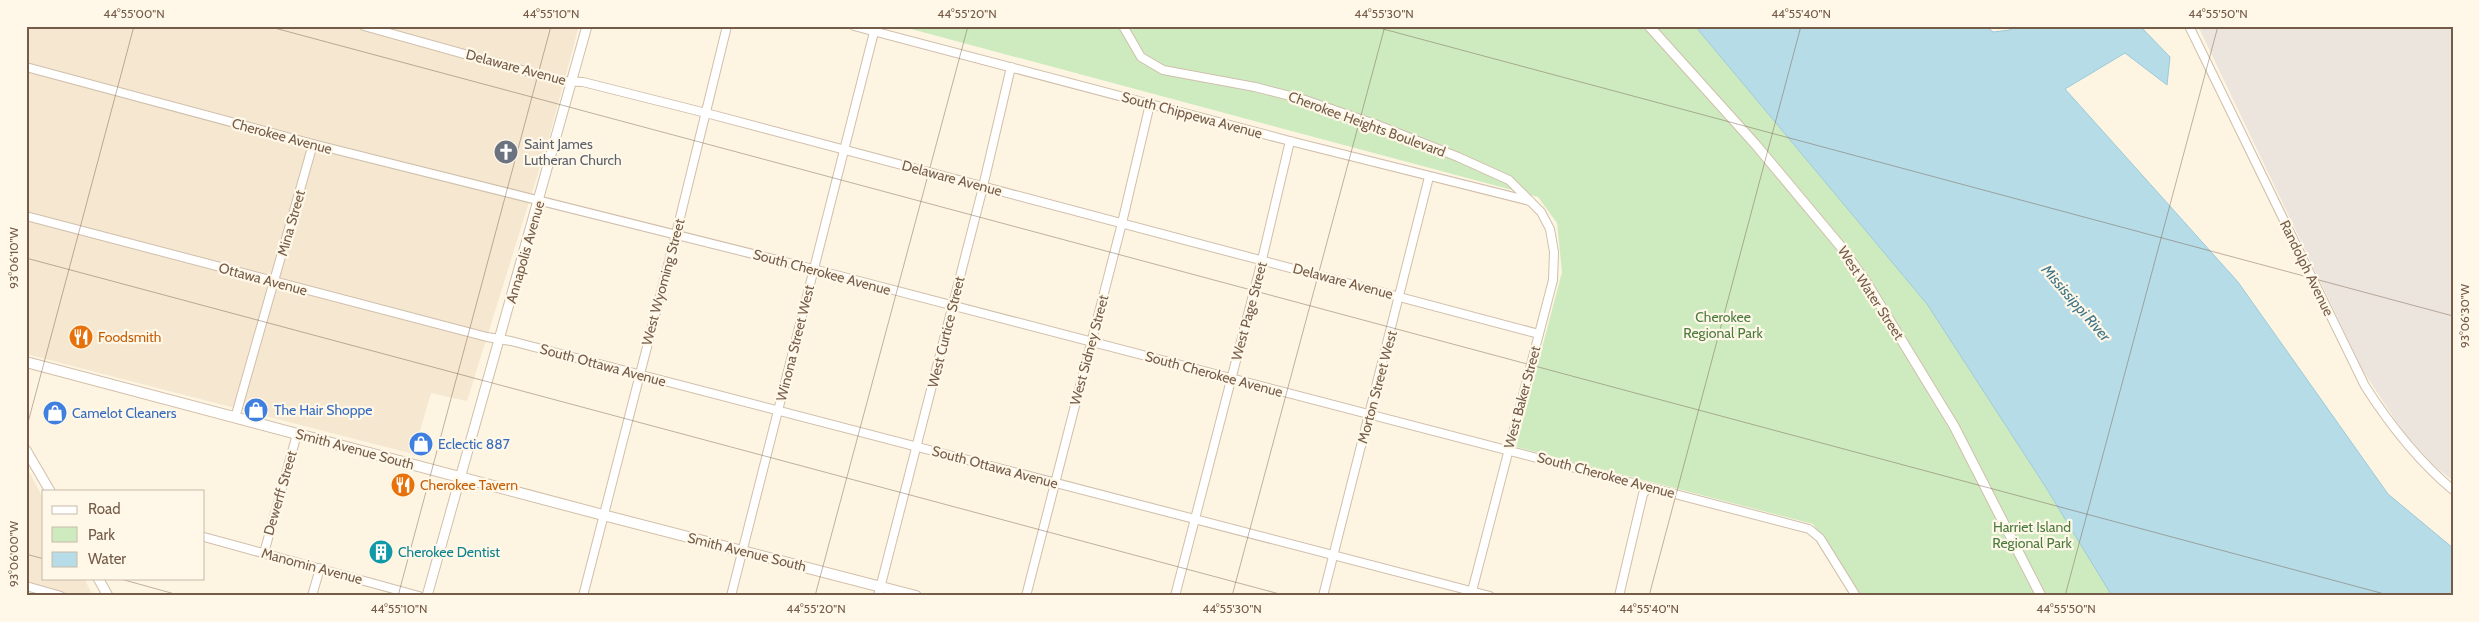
<svg xmlns="http://www.w3.org/2000/svg" width="2479" height="622" font-family="Cabin,sans-serif">
<style>
.residential{fill:#f5e7d0}
.industrial{fill:#ece5dd}
.green{fill:#ceebc0}
.water{fill:#b6dce7;stroke:#9ccad9}
.lines{fill:none;stroke-linecap:round;stroke-linejoin:round}
.minor-casing{stroke:#d0bfab;stroke-width:10}
.tertiary-casing{stroke:#d0bfab;stroke-width:11}
.secondary-casing{stroke:#d4bfa8;stroke-width:12}
.minor{stroke:#fff;stroke-width:8}
.tertiary{stroke:#fff;stroke-width:9}
.secondary{stroke:#fff;stroke-width:10}
.ticks{fill:none;stroke:#755c48;stroke-width:1;stroke-opacity:0.45}
.labels{text-anchor:middle;dominant-baseline:central;stroke-width:4.5;stroke-linejoin:round;paint-order:stroke}
.street-label{font-size:14px;fill:#755c48;stroke:#fff8e9}
.worship-label{font-size:14px;fill:#5b616d;stroke:#fff8e9;text-anchor:start}
.park-label{font-size:14px;fill:#4c7b3f;stroke:#fff8e9}
.food-label{font-size:14px;fill:#c56008;stroke:#fff8e9;text-anchor:start}
.shop-label{font-size:14px;fill:#366cbe;stroke:#fff8e9;text-anchor:start}
.culture-label{font-size:14px;fill:#0d838f;stroke:#fff8e9;text-anchor:start}
.water-label{font-size:15px;font-style:italic;fill:#41778a;stroke:#fff8e9}
.neatline{fill:none;stroke:#755c48;stroke-width:2}
.ticks-label{font-size:12px;text-anchor:middle;fill:#755c48}
</style>
<rect width="100%" height="100%" fill="#fdf5e2"/>
<g class="residential">
<polygon points="26,26 579,26 548,141 467,401 431,393 413,454 26,354"/>
<polygon points="26,466 44,500 44,578 84,578 93,596 26,596"/>
</g>
<polygon class="industrial" points="2198,26 2453,26 2453,481 2433,465 2404,433 2363,371"/>
<polygon class="green" points="900,26 1695,26 1927,304 2045,486 2112,596 1858,596 1813,524 1516,447 1562,272 1557,223 1538,197"/>
<polygon class="water" points="1695,26 1986,26 1993,32 2010,30 2012,26 2140,26 2170,57 2167,85 2125,53 2065,89 2238,282 2388,494 2453,548 2453,596 2112,596 2045,486 1927,304"/>
<g class="lines">
<defs>
<g id="minor">
<polyline points="364,26 561,81 583,82 706,113 1539,334"/>
<polyline points="854,26 1290,141 1530,201"/>
<polyline points="1123,26 1141,57 1163,70 1255,87 1302,99 1375,124 1458,157 1509,180 1541,212 1550,229 1554,252 1553,280 1471,595"/>
<path d="M 2189,26 L 2365,386 C 2390,425 2417,460 2453,490"/>
<polyline points="26,67 313,144 813,269 1809,529 1820,538 1856,596"/>
<polyline points="26,216 487,337 511,341 1490,596"/>
<polyline points="235,418 313,144"/>
<polyline points="204,537 419,596"/>
<polyline points="264,553 297,434"/>
<polyline points="26,586 61,596"/>
<polyline points="312,596 320,568"/>
<polyline points="583,596 676,234 727,26"/>
<polyline points="731,596 874,32"/>
<polyline points="878,596 981,195 1011,67"/>
<polyline points="1026,596 1122,223 1150,104"/>
<polyline points="1175,596 1260,268 1290,141"/>
<polyline points="1323,596 1429,177"/>
<polyline points="1619,596 1643,494 1649,487"/>
</g>
<g id="tertiary">
<polyline points="1649,26 1756,145 1842,248 1868,285 1954,426 2041,596"/>
<polyline points="26,450 50,491"/>
<polyline points="98,578 108,596"/>
<polyline points="427,596 587,26"/>
</g>
<polyline id="secondary" points="26,362 603,515 916,596"/>
</defs>
<use href="#minor" class="minor-casing"/>
<use href="#tertiary" class="tertiary-casing"/>
<use href="#secondary" class="secondary-casing"/>
<use href="#minor" class="minor"/>
<use href="#tertiary" class="tertiary"/>
<use href="#secondary" class="secondary"/>
</g>
<path class="ticks" d="M 267,26 L 2392,596M 1372,26 L 2453,316M 26,258 L 1287,596M 26,430 L 134,26M 26,554 L 44,559M 117,578 L 182,596M 398,596 L 551,26M 815,596 L 968,26M 1232,596 L 1385,26M 1649,596 L 1801,26M 2065,596 L 2218,26"/>
<defs>
<symbol id="church-disc" viewBox="-11 -11 22 22"><circle r="9.5" fill="#6b7280" stroke="#fff8e9"/><path d="M-1.2-6h2.4v3.5h3.3v2.4h-3.3V6h-2.4V-.1h-3.3v-2.4h3.3Z" fill="#fff"/></symbol>
<symbol id="restaurant-disc" viewBox="-11 -11 22 22"><circle r="9.5" fill="#e8710a" stroke="#fff8e9"/><path d="M-5-6h1v4h1v-4h1v4h1v-4h1v5L-1.5 .5V6h-2V.5L-5-1ZM5-6V6H3V1.5H1.5Q1.5-4 5-6Z" fill="#fff"/></symbol>
<symbol id="shop-disc" viewBox="-11 -11 22 22"><circle r="9.5" fill="#3f7fe0" stroke="#fff8e9"/><path d="M-5-2.5h2.3a2.7 3.5 0 0 1 5.4 0H5L5.5 6h-11ZM-1.5-2.5h3a1.5 2.3 0 0 0-3 0Z" fill="#fff"/></symbol>
<symbol id="building-disc" viewBox="-11 -11 22 22"><circle r="9.5" fill="#0f9aa8" stroke="#fff8e9"/><path d="M-4-6H4V6H1V3H-1V6H-4ZM-2.5-4.3h1.7v1.8h-1.7ZM.8-4.3h1.7v1.8H.8ZM-2.5-1h1.7V.8h-1.7ZM.8-1h1.7V.8H.8Z" fill="#fff"/></symbol>
</defs>
<g fill-rule="evenodd">
<use href="#church-disc" x="492" y="138" width="28" height="28"/>
<use href="#restaurant-disc" x="67" y="323" width="28" height="28"/>
<use href="#shop-disc" x="242" y="396" width="28" height="28"/>
<use href="#shop-disc" x="41" y="399" width="28" height="28"/>
<use href="#shop-disc" x="407" y="430" width="28" height="28"/>
<use href="#restaurant-disc" x="389" y="471" width="28" height="28"/>
<use href="#building-disc" x="367" y="538" width="28" height="28"/>
</g>
<g class="labels">
<g class="street-label">
<text transform="translate(516 67) rotate(15)">Delaware Avenue</text>
<text transform="translate(1192 115) rotate(15)">South Chippewa Avenue</text>
<text transform="translate(1367 124) rotate(20)">Cherokee Heights Boulevard</text>
<text transform="translate(282 136) rotate(15)">Cherokee Avenue</text>
<text transform="translate(952 178) rotate(15)">Delaware Avenue</text>
<text transform="translate(291 223) rotate(-74)">Mina Street</text>
<text transform="translate(525 252) rotate(-74)">Annapolis Avenue</text>
<text transform="translate(2307 268) rotate(64)">Randolph Avenue</text>
<text transform="translate(822 272) rotate(15)">South Cherokee Avenue</text>
<text transform="translate(263 279) rotate(15)">Ottawa Avenue</text>
<text transform="translate(1343 281) rotate(15)">Delaware Avenue</text>
<text transform="translate(663 282) rotate(-75)">West Wyoming Street</text>
<text transform="translate(1871 293) rotate(57)">West Water Street</text>
<text transform="translate(1249 311) rotate(-75)">West Page Street</text>
<text transform="translate(946 332) rotate(-76)">West Curtice Street</text>
<text transform="translate(795 343) rotate(-76)">Winona Street West</text>
<text transform="translate(1089 350) rotate(-75)">West Sidney Street</text>
<text transform="translate(603 365) rotate(15)">South Ottawa Avenue</text>
<text transform="translate(1214 374) rotate(15)">South Cherokee Avenue</text>
<text transform="translate(1377 387) rotate(-75)">Morton Street West</text>
<text transform="translate(1522 397) rotate(-75)">West Baker Street</text>
<text transform="translate(355 449) rotate(15)">Smith Avenue South</text>
<text transform="translate(995 467) rotate(15)">South Ottawa Avenue</text>
<text transform="translate(1606 475) rotate(15)">South Cherokee Avenue</text>
<text transform="translate(280 493) rotate(-74)">Dewerff Street</text>
<text transform="translate(747 552) rotate(14)">Smith Avenue South</text>
<text transform="translate(312 566) rotate(15)">Manomin Avenue</text>
</g>
<g class="worship-label">
<text x="524" y="144">Saint James<tspan x="524" dy="16">Lutheran Church</tspan></text>
</g>
<g class="park-label">
<text x="1723" y="317">Cherokee<tspan x="1723" dy="16">Regional Park</tspan></text>
<text x="2032" y="527">Harriet Island<tspan x="2032" dy="16">Regional Park</tspan></text>
</g>
<g class="food-label">
<text x="98" y="337">Foodsmith</text>
<text x="420" y="485">Cherokee Tavern</text>
</g>
<g class="shop-label">
<text x="274" y="410">The Hair Shoppe</text>
<text x="72" y="413">Camelot Cleaners</text>
<text x="438" y="444">Eclectic 887</text>
</g>
<g class="culture-label">
<text x="398" y="552">Cherokee Dentist</text>
</g>
<g class="water-label">
<text transform="translate(2076 303) rotate(49)">Mississippi River</text>
</g>
</g>
<rect width="2479" height="622" fill="none" stroke="#fff8e9" stroke-width="55"/>
<rect x="42" y="490" width="162" height="90" fill="#fff8e9" stroke="#c8baa9"/>
<rect x="52" y="506" width="25" height="8" fill="#ffffff" stroke="#c8baa9"/>
<text x="88" y="514" font-size="15" fill="#755c48">Road</text>
<rect x="52" y="527" width="25" height="15" fill="#ceebc0" stroke="#c8baa9"/>
<text x="88" y="540" font-size="15" fill="#755c48">Park</text>
<rect x="52" y="552" width="25" height="15" fill="#b6dce7" stroke="#c8baa9"/>
<text x="88" y="564" font-size="15" fill="#755c48">Water</text>
<rect x="28" y="28" width="2424" height="566" class="neatline"/>
<g class="ticks-label">
<text x="134" y="18">44°55'00"N</text>
<text x="551" y="18">44°55'10"N</text>
<text x="967" y="18">44°55'20"N</text>
<text x="1384" y="18">44°55'30"N</text>
<text x="1801" y="18">44°55'40"N</text>
<text x="2218" y="18">44°55'50"N</text>
<text transform="translate(14 258) rotate(-90)" y="4">93°06'10"W</text>
<text transform="translate(2465 316) rotate(-90)" y="4">93°06'30"W</text>
<text transform="translate(14 554) rotate(-90)" y="4">93°06'00"W</text>
<text x="399" y="613">44°55'10"N</text>
<text x="816" y="613">44°55'20"N</text>
<text x="1232" y="613">44°55'30"N</text>
<text x="1649" y="613">44°55'40"N</text>
<text x="2066" y="613">44°55'50"N</text>
</g>
</svg>
